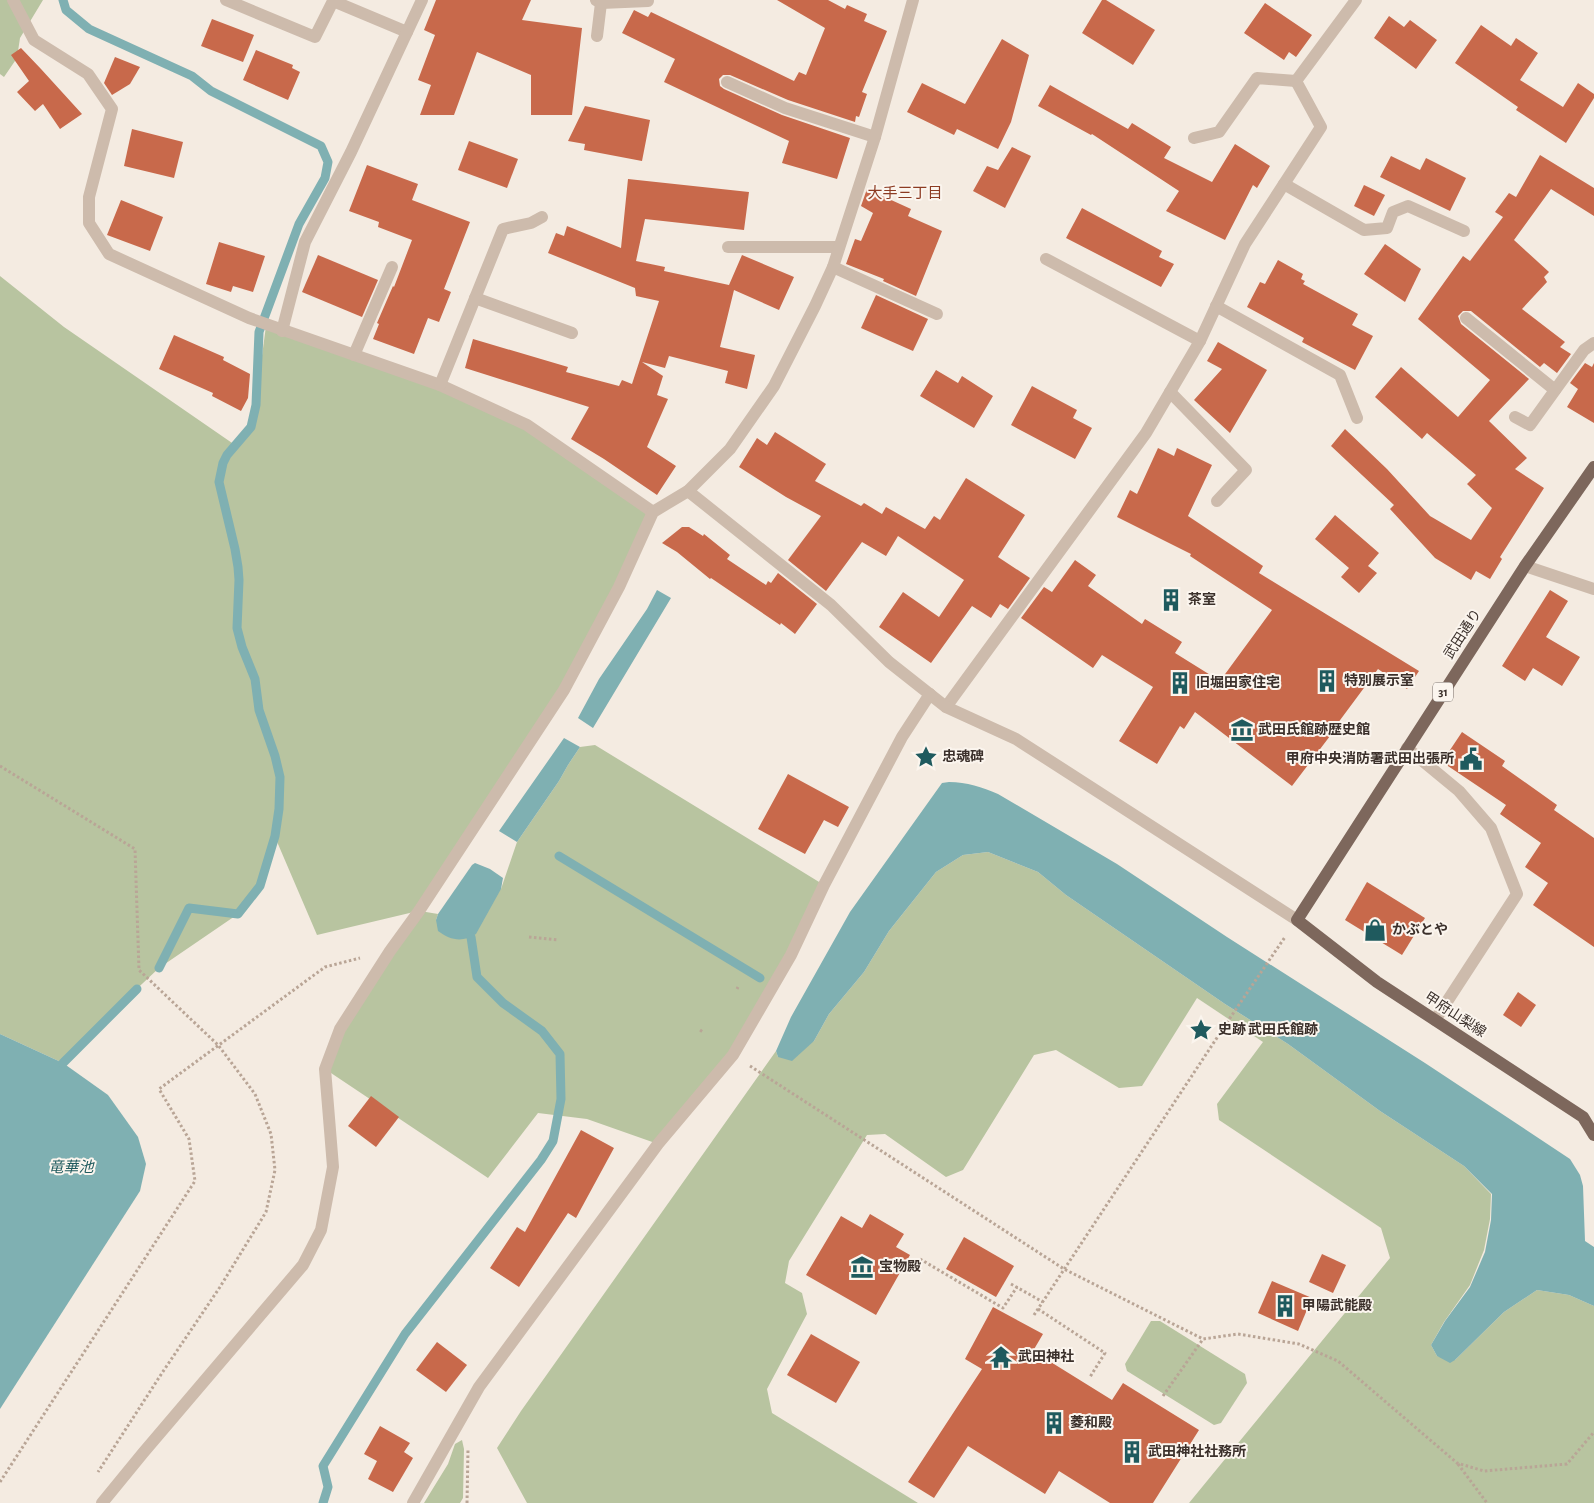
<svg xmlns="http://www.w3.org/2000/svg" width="1594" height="1503" font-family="'Alegreya Sans','Noto Sans JP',sans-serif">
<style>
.green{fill:#b8c4a0}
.water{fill:#7fb0b2}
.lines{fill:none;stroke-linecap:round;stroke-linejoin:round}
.stream{stroke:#7fb0b2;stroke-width:9}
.building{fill:#c8694b}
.path{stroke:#b9a596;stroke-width:3;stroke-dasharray:2.5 2.5;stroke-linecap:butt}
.service{stroke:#cdbbac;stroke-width:12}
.minor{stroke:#cdbbac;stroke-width:12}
.primary{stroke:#7d675c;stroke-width:12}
.labels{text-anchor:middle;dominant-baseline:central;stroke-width:4;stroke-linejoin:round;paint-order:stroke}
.shield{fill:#fbf5ee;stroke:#756b66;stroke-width:1}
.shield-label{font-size:12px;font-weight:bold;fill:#3b302b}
.poi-label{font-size:14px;font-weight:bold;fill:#3b302b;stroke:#fbf5ee;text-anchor:start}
.street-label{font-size:14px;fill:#3b302b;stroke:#fbf5ee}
.neighbourhood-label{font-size:15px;fill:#8c3b22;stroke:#fbf5ee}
.water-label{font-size:15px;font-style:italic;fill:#1f5a5e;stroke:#fbf5ee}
</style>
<rect width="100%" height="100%" fill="#f4ebe1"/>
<g class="green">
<polygon points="0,0 43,0 20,38 17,58 4,77 0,74"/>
<polygon points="0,276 64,327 235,445 253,423 266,326 354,355 527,425 653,512 564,690 420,911 438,914 436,920 501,889 517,842 559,781 568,765 580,747 595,745 824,885 750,1027 658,1144 587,1119 538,1113 488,1178 325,1069 340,1029 418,911 317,935 275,837 260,886 238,914 159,968 126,999 63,1063 0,1034"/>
<polygon points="988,852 1038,872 1066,895 1225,1004 1288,1044 1380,1111 1464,1166 1491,1194 1490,1219 1484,1250 1470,1285 1444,1322 1431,1345 1437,1356 1455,1360 1504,1312 1537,1290 1569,1295 1594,1306 1594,1503 1189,1503 1390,1258 1381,1228 1219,1120 1217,1104 1263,1042 1197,998 1142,1086 1119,1088 1056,1050 1034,1055 963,1170 946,1177 885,1134 867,1135 789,1261 785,1283 802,1293 807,1314 767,1389 772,1413 918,1503 527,1503 497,1448 521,1411 776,1051 778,1057 814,1041 829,1014 864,972 889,931 936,872 963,855"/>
<polygon points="1151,1321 1160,1321 1245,1374 1247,1383 1221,1423 1214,1425 1127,1371 1125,1364"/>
<polygon points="462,1440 464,1449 463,1498 460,1503 424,1503 448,1464 455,1444"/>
</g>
<g class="water">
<polygon points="657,590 671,598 593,728 578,718 599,679 647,609"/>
<polygon points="564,738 580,747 568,765 559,781 517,842 499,831"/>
<path d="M 949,782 C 967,782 982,787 998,794 L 1117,864 L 1227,937 L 1425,1063 L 1570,1159 L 1580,1175 L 1583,1186 L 1585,1241 L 1594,1247 L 1594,1306 L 1569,1295 L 1537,1290 L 1504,1312 L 1455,1360 L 1450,1363 L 1437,1356 L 1431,1345 L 1445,1321 L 1470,1287 L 1485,1252 L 1491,1220 L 1492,1194 L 1464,1166 L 1380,1111 L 1288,1044 L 1225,1004 L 1066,895 L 1038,872 L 988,852 L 963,855 L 936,872 L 889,931 L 864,972 L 829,1014 L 814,1041 L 792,1061 L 778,1057 L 776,1051 L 791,1017 L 850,912 L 942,783 Z"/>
<path d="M 475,863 L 490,869 L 503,878 L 501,889 L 476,934 C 462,943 450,940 438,931 L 436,920 L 438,914 L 472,865 Z"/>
<polygon points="0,1034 63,1063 108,1095 138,1137 146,1164 140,1191 0,1409"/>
</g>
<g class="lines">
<g class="stream">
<polyline points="63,0 66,10 89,29 192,76 211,91 321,146 328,162 325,178 299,224 259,332 256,405 251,427 227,455 223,463 219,482 235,549 238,567 239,580 237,628 242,647 255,679 259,710 275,756 280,777 279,809 275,836 260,886 238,914 189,908 159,968"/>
<polyline points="559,856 760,978"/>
<polyline points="63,1063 137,989"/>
<polyline points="323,1503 328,1487 323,1466 405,1334 541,1160 553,1141 561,1099 560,1054 542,1031 503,1003 477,977 471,937"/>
</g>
</g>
<g class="building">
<polygon points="436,0 531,0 522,20 582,28 572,115 531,115 531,75 477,52 454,115 420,115 431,85 418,80 435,35 424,30"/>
<polygon points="777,0 828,0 845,9 847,5 867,14 864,21 887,31 862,92 867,94 859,117 856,116 855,122 788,100 730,75 723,75 719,79 720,86 724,89 782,115 850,138 837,179 782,163 789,141 664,82 675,59 622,33 634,10 648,17 651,12 794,81 799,72 806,75 825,28"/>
<polygon points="1102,0 1106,0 1155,30 1133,65 1082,33"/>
<polygon points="1265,3 1312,35 1296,57 1289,52 1284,60 1244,33"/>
<polygon points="1389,16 1404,27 1410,20 1437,40 1416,69 1374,38"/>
<polygon points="212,19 254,35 243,62 201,46"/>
<polygon points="1481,25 1511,46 1516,38 1538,53 1520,80 1563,107 1578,83 1594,94 1594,98 1566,143 1516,110 1518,107 1455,63"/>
<polygon points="1002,39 1029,55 1011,122 998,149 957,129 954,135 907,112 922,83 965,104"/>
<polygon points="21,48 41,69 82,114 60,129 43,104 35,111 17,92 29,81 11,55"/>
<polygon points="256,50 293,65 292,68 300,72 288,100 243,80"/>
<polygon points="115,57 140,67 130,84 112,95 104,83"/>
<polygon points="1050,85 1128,129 1132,123 1171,147 1164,158 1212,182 1235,144 1270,166 1257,188 1253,185 1225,240 1166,211 1179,191 1092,134 1091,135 1038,106"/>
<polygon points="585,106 650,120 642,161 584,150 585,144 568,141"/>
<polygon points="132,129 183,142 174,178 124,166"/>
<polygon points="469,141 518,159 507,188 458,170"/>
<polygon points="1012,147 1031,156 1005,208 973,191 987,166 998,170"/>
<polygon points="1540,155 1594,188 1594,216 1551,189 1514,240 1549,272 1544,277 1547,282 1522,309 1565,342 1560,347 1571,354 1557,373 1544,363 1540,367 1471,311 1463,311 1458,316 1461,324 1529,379 1489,421 1527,458 1515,469 1544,488 1500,557 1502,559 1490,579 1476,571 1471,580 1435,558 1390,509 1394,505 1331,446 1345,429 1387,469 1430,516 1471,540 1492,508 1467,484 1476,475 1427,433 1422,439 1375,397 1401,367 1458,417 1490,380 1418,319 1463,256 1470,261 1503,217 1495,212 1509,193 1516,197"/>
<polygon points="1391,156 1420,170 1426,158 1466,178 1450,211 1380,177"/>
<polygon points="367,165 418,184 412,200 470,222 444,289 451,292 439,322 428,318 414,354 373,339 379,324 377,323 393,286 394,287 412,240 378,227 379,222 349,211"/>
<polygon points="628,179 749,192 744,230 645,219 636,261 665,267 664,271 729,285 742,255 794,277 779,310 734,290 720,347 755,355 747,389 725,383 728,371 669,356 665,368 642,362 663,376 657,395 668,399 647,447 676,466 657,495 604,459 571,439 589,407 465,368 473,339 568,367 566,372 619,386 622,380 632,384 659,301 636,296 635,288 548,253 556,233 564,236 567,226 621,248"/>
<polygon points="1364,185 1385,195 1374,216 1354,206"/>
<polygon points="867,189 911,209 908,216 942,231 916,296 883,281 884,279 846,264 855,239 861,241 873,213 861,206"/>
<polygon points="121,200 163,217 150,251 107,235"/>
<polygon points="1082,208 1162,251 1159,257 1174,264 1161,287 1066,238"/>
<polygon points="219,242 265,256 253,292 233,286 231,292 206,284"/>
<polygon points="1385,244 1421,269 1405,302 1364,274"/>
<polygon points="318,255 378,280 362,317 302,292"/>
<polygon points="1278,260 1303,274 1301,279 1305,281 1303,284 1358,314 1352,325 1373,336 1355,370 1302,342 1304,338 1247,307 1260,282 1265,284"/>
<polygon points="876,295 928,319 913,351 861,328"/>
<polygon points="174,335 224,357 223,360 250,374 248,398 241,411 212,396 213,393 159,369"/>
<polygon points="1218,342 1267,370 1230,433 1194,400 1222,369 1207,361"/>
<polygon points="1585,363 1592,367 1594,363 1594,423 1567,407 1578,389 1570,383"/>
<polygon points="936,370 958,383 962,376 993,396 974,428 920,396"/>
<polygon points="1032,386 1077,410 1073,418 1092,428 1075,459 1011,425"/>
<polygon points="775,432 826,464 815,481 861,506 864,503 882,514 886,507 925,529 934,516 940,520 966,478 1025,515 998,557 1030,578 1008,609 1000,604 991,618 972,606 931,663 879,627 903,592 939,617 964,580 898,536 886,556 862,542 826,591 788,560 821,516 786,497 739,467 757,438 767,445"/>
<polygon points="1158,448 1174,456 1177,448 1212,465 1188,516 1263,566 1259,573 1419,671 1407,689 1378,669 1329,735 1330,736 1292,786 1195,712 1184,729 1180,726 1157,764 1119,741 1153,687 1102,655 1093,668 1021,618 1044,587 1052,592 1075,560 1096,575 1088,586 1142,624 1145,619 1182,642 1175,653 1220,681 1272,610 1190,556 1191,554 1117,517 1130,490 1137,494"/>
<polygon points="1335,515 1379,553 1368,566 1377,573 1359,593 1341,577 1349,568 1315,539"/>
<polygon points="682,527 689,527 703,536 704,534 730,555 727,559 766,585 768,581 771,583 778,573 817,604 795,634 781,623 780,625 711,578 710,579 677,552 662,543"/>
<polygon points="1550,590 1568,601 1546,637 1580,657 1562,686 1533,668 1525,681 1502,666"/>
<polygon points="1462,732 1505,761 1502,766 1557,805 1554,810 1594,838 1594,947 1533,905 1548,883 1525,867 1541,843 1500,814 1506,805 1442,762"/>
<polygon points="788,774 849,807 838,827 824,820 805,854 758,829"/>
<polygon points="1367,882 1425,918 1402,955 1345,920"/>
<polygon points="1518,992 1536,1005 1521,1027 1503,1015"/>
<polygon points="371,1096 399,1117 376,1147 348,1126"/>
<polygon points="581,1130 614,1148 576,1218 568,1213 519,1287 490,1268 517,1227 525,1232"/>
<polygon points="870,1214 904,1234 896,1247 910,1255 876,1315 806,1275 841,1216 862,1228"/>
<polygon points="964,1237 1014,1266 996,1297 946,1269"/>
<polygon points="1322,1254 1346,1265 1333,1293 1309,1282"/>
<polygon points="1272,1281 1312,1298 1298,1331 1258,1313"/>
<polygon points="993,1307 1043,1334 1033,1351 1112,1400 1123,1383 1199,1430 1153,1503 1110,1503 1059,1471 1045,1494 968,1446 934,1498 908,1482 982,1369 965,1359"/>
<polygon points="811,1334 860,1362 836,1403 787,1375"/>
<polygon points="437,1342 467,1365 446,1392 416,1370"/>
<polygon points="380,1426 410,1443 404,1452 413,1458 393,1492 368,1479 377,1461 364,1454"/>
</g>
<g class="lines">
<g class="path">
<polyline points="0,766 135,849 139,970 218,1045 255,1094 271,1134 275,1170 266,1212 220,1287 162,1373 98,1472"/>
<polyline points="529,937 558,940"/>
<polyline points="737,989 738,987"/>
<polyline points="700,1030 703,1032"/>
<polyline points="750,1066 1064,1269 1203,1339 1238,1334 1299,1344 1338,1361 1457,1463 1484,1471 1567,1464 1594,1432"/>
<polyline points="920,1259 1003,1308 1017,1287"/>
<polyline points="1011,1284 1043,1302"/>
<polyline points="1038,1309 1105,1353 1090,1377"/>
<polyline points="1034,1315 1232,1015 1285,937"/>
<polyline points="1163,1396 1203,1339"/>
<polyline points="1458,1464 1487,1503"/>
<polyline points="0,1482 195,1181 189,1139 159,1089 325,967 360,958"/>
<polyline points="467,1503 468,1449"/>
</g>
<g class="service">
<polyline points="13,0 34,40 88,74 112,109 89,197 89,223 109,254 249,318 440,385 527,425 653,512"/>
<polyline points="226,0 315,37 333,1 407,32"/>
<polyline points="596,0 601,3 597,36"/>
<polyline points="601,3 648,1"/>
<polyline points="727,82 785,108 875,137"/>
<polyline points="1194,138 1219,132 1257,78 1296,81"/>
<polyline points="1284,184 1364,230 1387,228 1393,212 1408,206 1464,231"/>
<polyline points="728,247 839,247"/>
<polyline points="1046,259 1200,341"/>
<polyline points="833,267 937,314"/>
<polyline points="475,298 572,333"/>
<polyline points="1216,306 1340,375 1357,418"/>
<polyline points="1466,318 1555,390"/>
<polyline points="282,331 305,242 351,152 422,0"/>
<polyline points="354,355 392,267"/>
<polyline points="440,385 503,229 531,223 542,217"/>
<polyline points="1170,392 1246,470 1217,501"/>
<polyline points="1515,417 1530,425 1584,350 1594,343"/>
<polyline points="1525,566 1594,589"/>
<polyline points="946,707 1146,433 1200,341 1245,244 1321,127 1296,81 1356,0"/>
<polyline points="1407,748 1459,791 1491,828 1517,894 1435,1020"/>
</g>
<g class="minor">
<polyline points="688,491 831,605 889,662 946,707 1016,739 1297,920"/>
<polyline points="102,1503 143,1453 303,1265 321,1230 333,1167 325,1069 340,1029 390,951 419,911 564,690 619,587 653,512 688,491 730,449 774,386 815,306 833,267 875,137 913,0"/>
<polyline points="413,1503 479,1387 658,1144 733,1055 791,955 824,885 902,737 930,694"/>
</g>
<polyline class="primary" points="1594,467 1525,566 1297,920 1377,982 1583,1117 1594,1135"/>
</g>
<defs>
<symbol id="building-bare" viewBox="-9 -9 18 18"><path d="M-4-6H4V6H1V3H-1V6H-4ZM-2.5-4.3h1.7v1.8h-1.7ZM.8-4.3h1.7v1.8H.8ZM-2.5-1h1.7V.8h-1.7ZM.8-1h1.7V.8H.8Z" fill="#1f5a5e" stroke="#fbf5ee" stroke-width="2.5" paint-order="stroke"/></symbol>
<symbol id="museum-bare" viewBox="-9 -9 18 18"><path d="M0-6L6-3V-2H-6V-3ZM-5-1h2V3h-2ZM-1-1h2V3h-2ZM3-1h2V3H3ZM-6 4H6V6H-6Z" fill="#1f5a5e" stroke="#fbf5ee" stroke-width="2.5" paint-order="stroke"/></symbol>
<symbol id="sight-bare" viewBox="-9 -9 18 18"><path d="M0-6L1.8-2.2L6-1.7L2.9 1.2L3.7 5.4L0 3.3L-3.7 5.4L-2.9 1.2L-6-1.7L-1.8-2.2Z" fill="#1f5a5e" stroke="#fbf5ee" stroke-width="2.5" paint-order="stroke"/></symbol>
<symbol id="civic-bare" viewBox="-9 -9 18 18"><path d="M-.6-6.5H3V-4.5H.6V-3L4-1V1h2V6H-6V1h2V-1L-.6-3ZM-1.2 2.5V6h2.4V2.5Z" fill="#1f5a5e" stroke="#fbf5ee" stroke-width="2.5" paint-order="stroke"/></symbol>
<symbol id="shop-bare" viewBox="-9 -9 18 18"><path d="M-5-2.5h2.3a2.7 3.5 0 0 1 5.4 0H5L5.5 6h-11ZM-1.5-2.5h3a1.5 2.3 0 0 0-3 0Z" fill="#1f5a5e" stroke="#fbf5ee" stroke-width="2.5" paint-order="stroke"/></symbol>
<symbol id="temple-bare" viewBox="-9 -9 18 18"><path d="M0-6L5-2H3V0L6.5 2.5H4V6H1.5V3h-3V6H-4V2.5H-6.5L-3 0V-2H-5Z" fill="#1f5a5e" stroke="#fbf5ee" stroke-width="2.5" paint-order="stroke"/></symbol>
</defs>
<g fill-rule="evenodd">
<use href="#building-bare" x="1155" y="584" width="32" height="32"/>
<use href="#building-bare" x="1311" y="665" width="32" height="32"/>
<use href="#building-bare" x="1164" y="667" width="32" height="32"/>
<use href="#museum-bare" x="1226" y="714" width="32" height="32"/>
<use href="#sight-bare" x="910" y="741" width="32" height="32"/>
<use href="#civic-bare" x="1455" y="743" width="32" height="32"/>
<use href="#shop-bare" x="1359" y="914" width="32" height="32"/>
<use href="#sight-bare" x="1185" y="1014" width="32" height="32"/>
<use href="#museum-bare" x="846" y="1251" width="32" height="32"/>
<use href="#building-bare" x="1269" y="1290" width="32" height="32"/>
<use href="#temple-bare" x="985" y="1341" width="32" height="32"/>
<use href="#building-bare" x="1038" y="1407" width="32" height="32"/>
<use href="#building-bare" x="1116" y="1436" width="32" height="32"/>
</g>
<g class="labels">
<rect class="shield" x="1433" y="682.5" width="20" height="19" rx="4"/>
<g class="shield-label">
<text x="1443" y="692">31</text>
</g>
<g class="poi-label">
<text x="1188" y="600">茶室</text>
<text x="1344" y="681">特別展示室</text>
<text x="1196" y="683">旧堀田家住宅</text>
<text x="1258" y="730">武田氏館跡歴史館</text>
<text x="942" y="757">忠魂碑</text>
<text x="1454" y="759" text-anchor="end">甲府中央消防署武田出張所</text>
<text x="1392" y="930">かぶとや</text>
<text x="1218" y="1030">史跡 武田氏館跡</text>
<text x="879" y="1267">宝物殿</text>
<text x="1302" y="1306">甲陽武能殿</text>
<text x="1018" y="1357">武田神社</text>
<text x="1070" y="1423">菱和殿</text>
<text x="1148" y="1452">武田神社社務所</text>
</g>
<g class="street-label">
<text transform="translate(1463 634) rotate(-57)">武田通り</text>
<text transform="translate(1455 1015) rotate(33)">甲府山梨線</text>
</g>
<g class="neighbourhood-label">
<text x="905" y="193">大手三丁目</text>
</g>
<g class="water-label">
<text x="71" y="1167">竜華池</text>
</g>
</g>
</svg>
